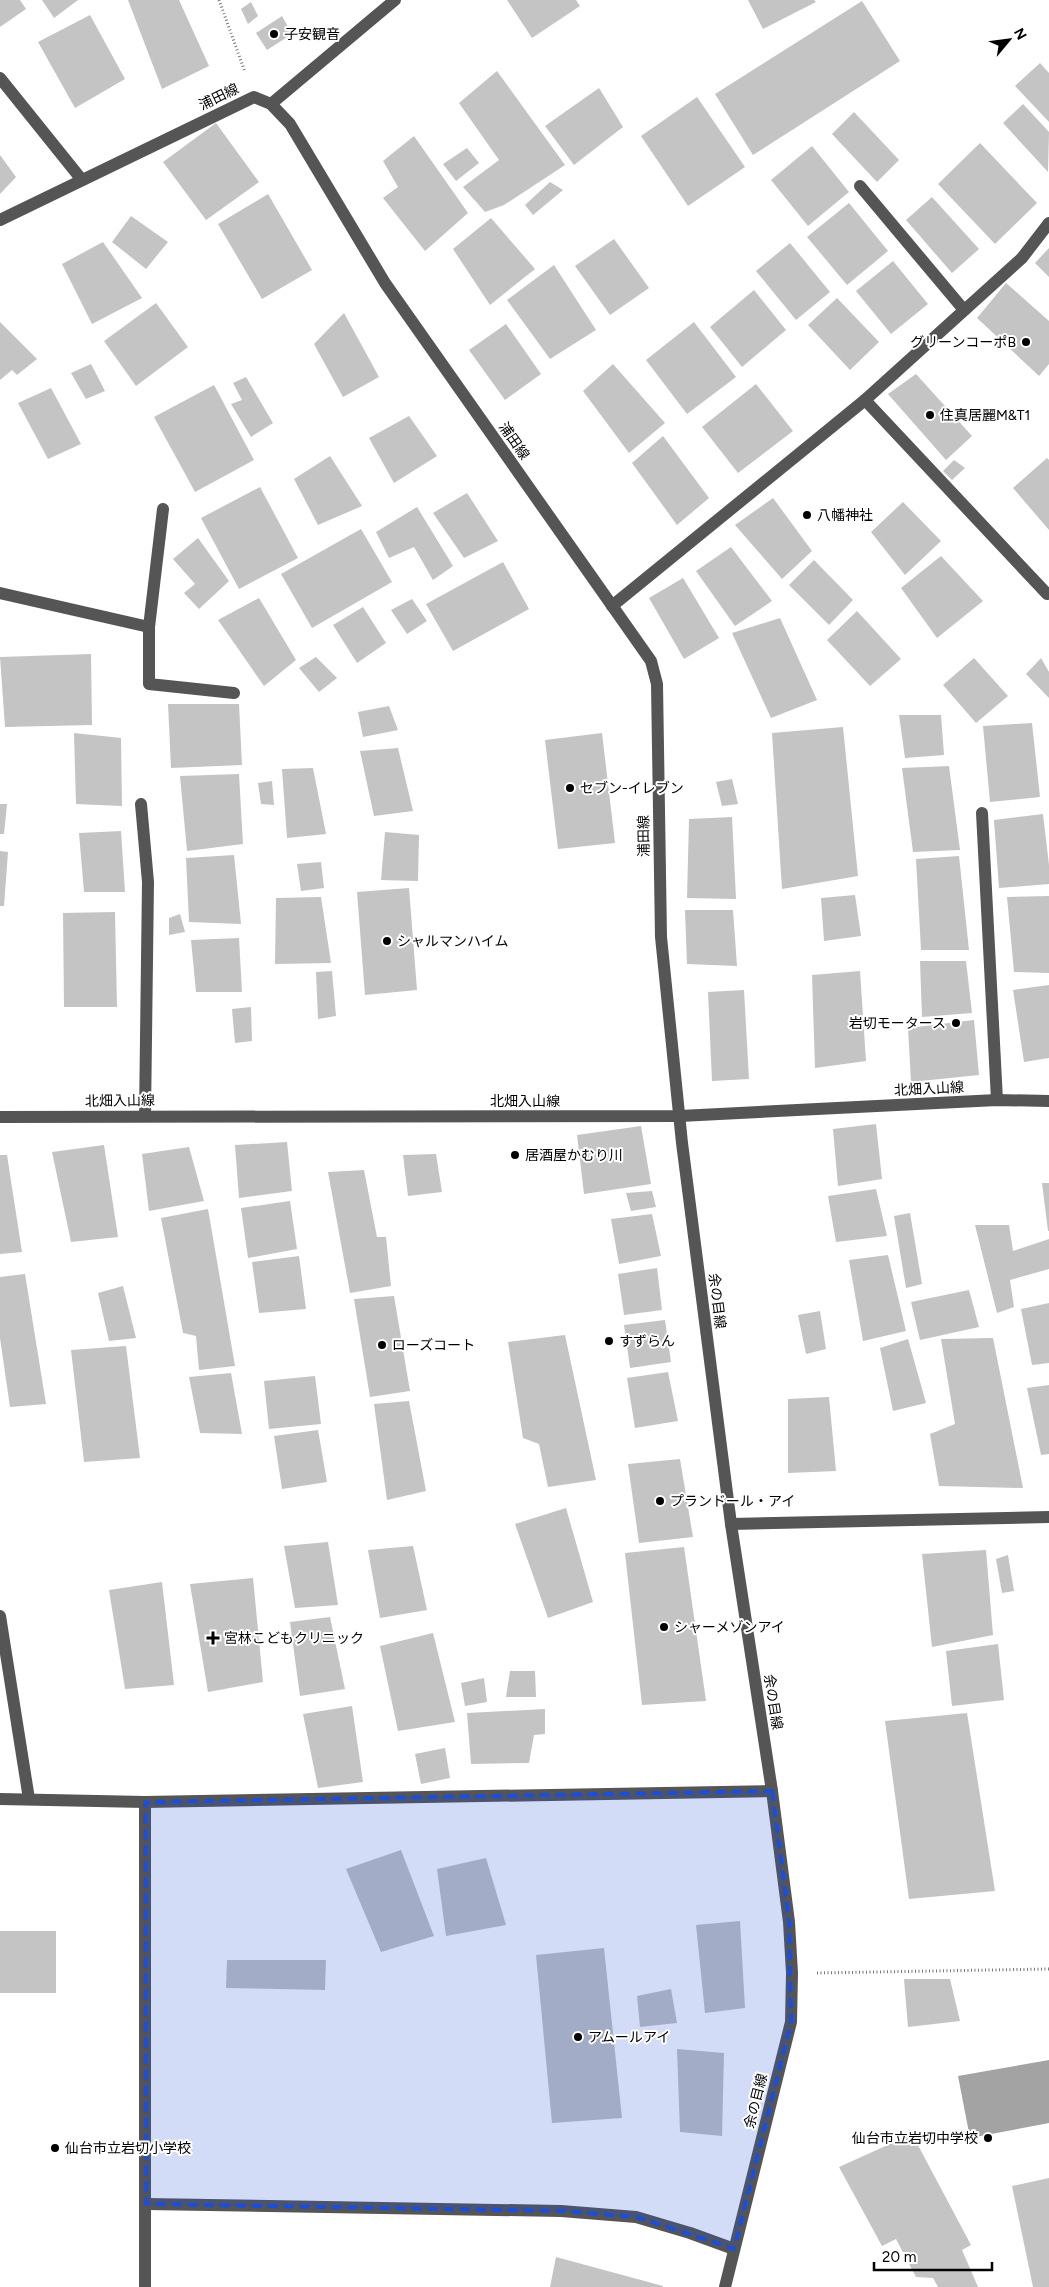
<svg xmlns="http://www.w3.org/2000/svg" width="1049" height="2287" font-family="Figtree,'Noto Sans JP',sans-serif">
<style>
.water{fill:#a3a3a3}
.building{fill:#c4c4c4}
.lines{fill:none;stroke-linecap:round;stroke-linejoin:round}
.path{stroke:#777;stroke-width:3;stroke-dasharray:1 2.5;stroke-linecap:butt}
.minor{stroke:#555;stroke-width:12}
.marked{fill:#1d4ed8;fill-opacity:0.2;stroke:#1d4ed8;stroke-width:4;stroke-dasharray:10 6;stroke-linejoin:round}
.poi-dot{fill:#000;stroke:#fff;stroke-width:2}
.labels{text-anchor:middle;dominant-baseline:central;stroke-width:4;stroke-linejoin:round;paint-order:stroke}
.poi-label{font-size:14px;fill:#000;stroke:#fff;text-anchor:start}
.street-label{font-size:14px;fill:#000;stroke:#fff}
</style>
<rect width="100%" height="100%" fill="#fff"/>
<polygon class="water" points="1049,2060 1049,2123 970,2138 958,2076"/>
<g class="building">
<polygon points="0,0 20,0 26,9 0,27"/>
<polygon points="42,0 78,0 54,18"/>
<polygon points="128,0 179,0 209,66 162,89"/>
<polygon points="507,0 576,0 580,6 532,38"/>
<polygon points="748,0 814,0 816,2 763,29"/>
<polygon points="862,1 900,61 753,155 715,94"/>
<polygon points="251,2 258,16 248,24 241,9"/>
<polygon points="90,15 125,79 75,108 38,42"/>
<polygon points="282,16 292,34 267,50 256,33"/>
<polygon points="1040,63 1049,73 1049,122 1015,86"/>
<polygon points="497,71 565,165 504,205 485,212 463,187 499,160 459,103"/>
<polygon points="599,88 623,127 574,165 545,126"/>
<polygon points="697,97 745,167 688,206 641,136"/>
<polygon points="1023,104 1049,132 1048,172 1003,123"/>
<polygon points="854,112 899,160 877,182 832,134"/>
<polygon points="216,123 259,182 206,220 163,162"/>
<polygon points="414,136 468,213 425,251 383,198 398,187 383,161"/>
<polygon points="980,143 1037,203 995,244 938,184"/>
<polygon points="812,146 849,192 808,226 771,180"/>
<polygon points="467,148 479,163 456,181 443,164"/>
<polygon points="0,155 16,177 0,194"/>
<polygon points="550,182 563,190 533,215 525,205"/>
<polygon points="268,194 312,270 262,299 218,224"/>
<polygon points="932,197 979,249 952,273 906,220"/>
<polygon points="849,203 888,251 847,285 807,237"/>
<polygon points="131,216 168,242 146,269 112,242"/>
<polygon points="491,218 535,269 490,305 453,249"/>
<polygon points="614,239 649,288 610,315 575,266"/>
<polygon points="103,242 142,298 92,324 62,264"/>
<polygon points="790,243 830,292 796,320 756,271"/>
<polygon points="1049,248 1049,277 1035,263"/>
<polygon points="893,261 928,304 891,334 856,291"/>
<polygon points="554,265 596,330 550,359 507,300"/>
<polygon points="1006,283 1049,321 1049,364 1039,376 977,318"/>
<polygon points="754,290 786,330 742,367 710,327"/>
<polygon points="837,298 879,342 850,370 808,325"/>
<polygon points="156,303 188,347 136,386 104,341"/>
<polygon points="344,313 379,377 343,397 314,344"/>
<polygon points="0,322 37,359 17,375 12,370 0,380"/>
<polygon points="694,322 736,377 687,414 646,360"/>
<polygon points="506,324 541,374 505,400 469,350"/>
<polygon points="91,364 105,391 86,399 71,373"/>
<polygon points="613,364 665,423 629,453 583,391"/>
<polygon points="916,374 972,436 946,460 888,394"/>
<polygon points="246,377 273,423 251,437 231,404 242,400 233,383"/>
<polygon points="756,384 793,431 738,473 702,427"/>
<polygon points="214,385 254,460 195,492 154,417"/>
<polygon points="51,388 81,444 48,459 18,403"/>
<polygon points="409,416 437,456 394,483 369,438"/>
<polygon points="663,436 709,498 677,525 632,463"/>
<polygon points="330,456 362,506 318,525 294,479"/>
<polygon points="1047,458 1049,460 1049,530 1013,488"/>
<polygon points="954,460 965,468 952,480 943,471"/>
<polygon points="260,487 298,558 239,589 201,518"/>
<polygon points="467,493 498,541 464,558 433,513"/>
<polygon points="773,498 812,551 782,579 735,525"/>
<polygon points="903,502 941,541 905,575 871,532"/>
<polygon points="417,507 453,566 433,580 414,547 389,558 376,532"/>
<polygon points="361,529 392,582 312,628 281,574"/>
<polygon points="198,538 229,581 199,609 184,593 195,584 173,559"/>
<polygon points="731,547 772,601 735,626 696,571"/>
<polygon points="941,556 983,601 937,638 901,588"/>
<polygon points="814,560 853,600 829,625 789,585"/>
<polygon points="503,562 529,609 453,651 426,604"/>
<polygon points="683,578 719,638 684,659 649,598"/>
<polygon points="259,598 296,660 264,686 218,620"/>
<polygon points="412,599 427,621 407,634 391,610"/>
<polygon points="363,607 386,643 357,663 333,625"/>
<polygon points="857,611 901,659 870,686 827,640"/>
<polygon points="780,618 817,700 771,718 732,633"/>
<polygon points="91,654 92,725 5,727 0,657"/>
<polygon points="316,657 337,678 319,692 299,668"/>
<polygon points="974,658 1008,696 976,723 943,685"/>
<polygon points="1041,658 1049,672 1049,698 1026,674"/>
<polygon points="168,704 239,704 242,765 171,768"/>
<polygon points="389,706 398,730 363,737 358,712"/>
<polygon points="899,715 941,715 944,755 905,758"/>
<polygon points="1032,723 1040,797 990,802 983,726"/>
<polygon points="843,727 858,876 782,889 772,733"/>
<polygon points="74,733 121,738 122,806 76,804"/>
<polygon points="602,733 615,843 558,849 545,740"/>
<polygon points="398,748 413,811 374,816 360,751"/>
<polygon points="949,766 960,850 913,852 902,768"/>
<polygon points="313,768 326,834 287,838 282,769"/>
<polygon points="239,774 243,844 187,851 180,776"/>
<polygon points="732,779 738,804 722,806 716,782"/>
<polygon points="272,781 274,805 261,804 258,783"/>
<polygon points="0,804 7,804 4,834 0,834"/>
<polygon points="1043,814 1049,865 1049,884 999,888 994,820"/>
<polygon points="732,817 736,899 687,898 689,819"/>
<polygon points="121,831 125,892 84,892 79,833"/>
<polygon points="385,832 419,835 418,881 381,880"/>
<polygon points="0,851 8,852 4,906 0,906"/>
<polygon points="234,855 241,924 189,922 186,858"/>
<polygon points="959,856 969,950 921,950 916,859"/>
<polygon points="321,862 324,888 301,891 297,864"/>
<polygon points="409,888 417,990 365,995 357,892"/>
<polygon points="855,895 861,936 824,941 821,898"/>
<polygon points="1049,896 1049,973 1014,972 1007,897"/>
<polygon points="321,897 331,963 275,964 276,898"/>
<polygon points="685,910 733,910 737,966 687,964"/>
<polygon points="115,912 117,1007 64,1007 63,913"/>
<polygon points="180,914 185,932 169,935 169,918"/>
<polygon points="239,938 242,992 196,992 191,940"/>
<polygon points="920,961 966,961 972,1013 922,1017"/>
<polygon points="332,971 336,1016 318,1019 316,972"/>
<polygon points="860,971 866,1061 815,1068 812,975"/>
<polygon points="1049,985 1049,1058 1024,1062 1013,990"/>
<polygon points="744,990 749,1079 712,1081 708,992"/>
<polygon points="251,1007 252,1041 235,1043 232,1009"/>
<polygon points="974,1020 979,1075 911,1082 908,1028"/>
<polygon points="876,1124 882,1179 838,1186 833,1129"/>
<polygon points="641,1126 651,1184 584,1194 577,1135"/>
<polygon points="287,1142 292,1191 239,1198 235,1145"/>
<polygon points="104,1145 118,1237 71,1242 52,1152"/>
<polygon points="189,1147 204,1201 149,1211 142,1154"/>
<polygon points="436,1154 442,1192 408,1196 403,1155"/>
<polygon points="0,1155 7,1155 22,1252 0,1254"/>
<polygon points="364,1170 377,1237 386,1237 391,1286 350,1293 328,1172"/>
<polygon points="1042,1183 1049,1183 1049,1231 1048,1231"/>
<polygon points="876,1189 887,1236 836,1242 828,1196"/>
<polygon points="652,1191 656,1207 631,1211 626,1193"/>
<polygon points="290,1201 297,1249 248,1258 241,1208"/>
<polygon points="208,1209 235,1366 199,1370 196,1336 183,1333 161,1218"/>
<polygon points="910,1213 922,1284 906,1288 894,1216"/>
<polygon points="652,1214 661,1256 619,1264 611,1219"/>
<polygon points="975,1225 1009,1225 1013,1251 1049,1239 1049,1269 1010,1280 1014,1307 997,1313"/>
<polygon points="888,1255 906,1331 863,1341 849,1260"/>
<polygon points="299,1256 306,1309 259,1313 252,1262"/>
<polygon points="657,1268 662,1310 624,1315 618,1274"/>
<polygon points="25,1274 46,1404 10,1407 0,1338 0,1277"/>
<polygon points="123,1286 136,1338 109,1341 98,1293"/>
<polygon points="969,1290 979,1327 920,1340 911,1302"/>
<polygon points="394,1296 410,1391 370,1397 354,1299"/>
<polygon points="1049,1303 1049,1363 1032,1365 1021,1309"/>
<polygon points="820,1311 826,1349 806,1354 798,1315"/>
<polygon points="665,1320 671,1362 630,1368 624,1325"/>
<polygon points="565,1335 596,1480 548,1487 539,1444 523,1438 508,1342"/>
<polygon points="993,1338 1023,1488 939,1486 930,1434 955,1424 941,1339"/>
<polygon points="908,1339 926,1403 893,1411 880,1348"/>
<polygon points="126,1346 140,1458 84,1462 71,1350"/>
<polygon points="668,1372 678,1421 635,1428 627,1378"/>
<polygon points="231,1373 242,1434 200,1433 189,1377"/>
<polygon points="315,1376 321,1424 269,1429 264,1381"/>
<polygon points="1049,1385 1049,1454 1041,1455 1027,1388"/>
<polygon points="829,1397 836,1471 788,1473 788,1399"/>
<polygon points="409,1401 426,1491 387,1500 374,1404"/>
<polygon points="318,1430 327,1482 282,1489 274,1436"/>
<polygon points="680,1459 693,1537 639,1543 628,1464"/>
<polygon points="566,1508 593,1602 548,1618 515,1524"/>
<polygon points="328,1542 338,1605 295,1608 284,1546"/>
<polygon points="413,1546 427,1610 380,1618 368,1550"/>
<polygon points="684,1547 706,1701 642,1705 625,1553"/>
<polygon points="986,1550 993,1635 932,1647 922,1554"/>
<polygon points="1008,1555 1014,1591 1002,1593 996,1559"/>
<polygon points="253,1578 263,1682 208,1692 190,1584"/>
<polygon points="162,1582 174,1685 125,1689 109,1590"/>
<polygon points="330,1617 345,1689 300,1696 290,1622"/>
<polygon points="433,1633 455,1722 398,1731 380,1646"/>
<polygon points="998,1644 1004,1700 952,1706 946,1651"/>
<polygon points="510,1671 535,1671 536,1697 506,1697"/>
<polygon points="484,1678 487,1702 465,1706 461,1683"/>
<polygon points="352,1706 363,1782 318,1788 303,1714"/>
<polygon points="545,1709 545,1734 534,1735 529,1763 471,1764 467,1713"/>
<polygon points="967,1713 995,1891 909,1899 885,1721"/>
<polygon points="445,1748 450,1778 421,1784 415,1754"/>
<polygon points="401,1850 434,1936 381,1952 346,1869"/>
<polygon points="486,1858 506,1925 446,1936 437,1869"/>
<polygon points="740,1921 745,2008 705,2013 696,1925"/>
<rect x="0" y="1931" width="56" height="62"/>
<polygon points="604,1948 622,2118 552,2123 536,1955"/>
<polygon points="227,1960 326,1960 325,1990 226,1988"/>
<polygon points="904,1979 950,1979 960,2021 908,2027"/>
<polygon points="671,1989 677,2023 640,2027 637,1996"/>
<polygon points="677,2049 724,2053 722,2136 680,2132"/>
<polygon points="912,2134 971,2245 962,2250 978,2287 938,2287 933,2278 916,2277 896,2239 882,2246 839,2167"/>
<polygon points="1049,2178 1049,2287 1033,2287 1012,2186"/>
<polygon points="556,2257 663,2286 663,2287 550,2287"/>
</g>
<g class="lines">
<g class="path">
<polyline points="219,0 245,72"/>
<polyline points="817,1973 1049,1969"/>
</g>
<g class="minor">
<polyline points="0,78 82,180"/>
<polyline points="271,104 395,0"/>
<polyline points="860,186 964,310"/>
<polyline points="0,220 254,97 271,104 290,124 385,283 651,661 657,684 661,937 682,1143 731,1524 772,1791 789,1922 792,1973 791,2022 725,2287"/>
<polyline points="865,400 1047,594"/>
<polyline points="0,593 149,627 149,684 234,693"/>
<polyline points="612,606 865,400 1022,258 1049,223"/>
<polyline points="149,627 163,509"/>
<polyline points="141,804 148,882 145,1116"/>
<polyline points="982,813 997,1100"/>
<polyline points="0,1117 680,1116 997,1100 1049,1101"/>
<polyline points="731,1524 1049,1517"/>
<polyline points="0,1616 29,1799"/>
<polyline points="0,1799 145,1802 772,1791"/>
<polyline points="146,2204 561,2211 636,2217 690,2233 734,2249"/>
<polyline points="145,2287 145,1802"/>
</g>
</g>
<path class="marked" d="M 772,1791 L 789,1922 L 791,2022 L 734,2249 L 636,2217 L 561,2211 L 146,2204 L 145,1802 Z"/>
<g class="poi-dot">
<circle cx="274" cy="34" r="5"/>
<circle cx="1026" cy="342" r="5"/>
<circle cx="930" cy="415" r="5"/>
<circle cx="807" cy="515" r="5"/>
<circle cx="570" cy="788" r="5"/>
<circle cx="387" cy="941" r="5"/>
<circle cx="956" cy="1023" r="5"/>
<circle cx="515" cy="1155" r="5"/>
<circle cx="609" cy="1341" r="5"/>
<circle cx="382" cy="1345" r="5"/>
<circle cx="660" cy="1501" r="5"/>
<circle cx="664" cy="1627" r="5"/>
<path d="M210.5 1630.5h5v5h5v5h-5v5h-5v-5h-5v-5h5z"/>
<circle cx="578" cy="2037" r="5"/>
<circle cx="988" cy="2138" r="5"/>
<circle cx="55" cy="2148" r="5"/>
</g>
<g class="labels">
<g class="poi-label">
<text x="284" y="34">子安観音</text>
<text x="1016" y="342" text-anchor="end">グリーンコーポB</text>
<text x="940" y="415">住真居麗M&amp;T1</text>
<text x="817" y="515">八幡神社</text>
<text x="580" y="788">セブン-イレブン</text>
<text x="397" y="941">シャルマンハイム</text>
<text x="946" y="1023" text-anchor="end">岩切モータース</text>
<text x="525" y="1155">居酒屋かむり川</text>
<text x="619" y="1341">すずらん</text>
<text x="392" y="1345">ローズコート</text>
<text x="670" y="1501">プランドール・アイ</text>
<text x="674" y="1627">シャーメゾンアイ</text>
<text x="224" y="1638">宮林こどもクリニック</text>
<text x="588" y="2037">アムールアイ</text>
<text x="978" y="2138" text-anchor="end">仙台市立岩切中学校</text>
<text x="65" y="2148">仙台市立岩切小学校</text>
</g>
<g class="street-label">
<text transform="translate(219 97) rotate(-26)">浦田線</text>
<text transform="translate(514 441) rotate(55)">浦田線</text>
<text transform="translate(644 836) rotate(-91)">浦田線</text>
<text transform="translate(929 1089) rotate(-3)">北畑入山線</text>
<text transform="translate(120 1101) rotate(-1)">北畑入山線</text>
<text x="525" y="1101">北畑入山線</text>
<text transform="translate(717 1301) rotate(83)">余の目線</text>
<text transform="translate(773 1702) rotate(81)">余の目線</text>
<text transform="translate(756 2101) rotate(-76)">余の目線</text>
</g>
</g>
<g transform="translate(1009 40) rotate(61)" stroke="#ffffff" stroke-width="4" paint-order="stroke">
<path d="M0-4L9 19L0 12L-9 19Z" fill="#000000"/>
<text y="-8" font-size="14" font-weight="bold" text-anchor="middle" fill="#000000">N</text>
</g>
<path d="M874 2262v8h118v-8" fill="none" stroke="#000000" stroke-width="2.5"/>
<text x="882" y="2262" font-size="15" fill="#000000" stroke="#ffffff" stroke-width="4" paint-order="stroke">20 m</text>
</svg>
